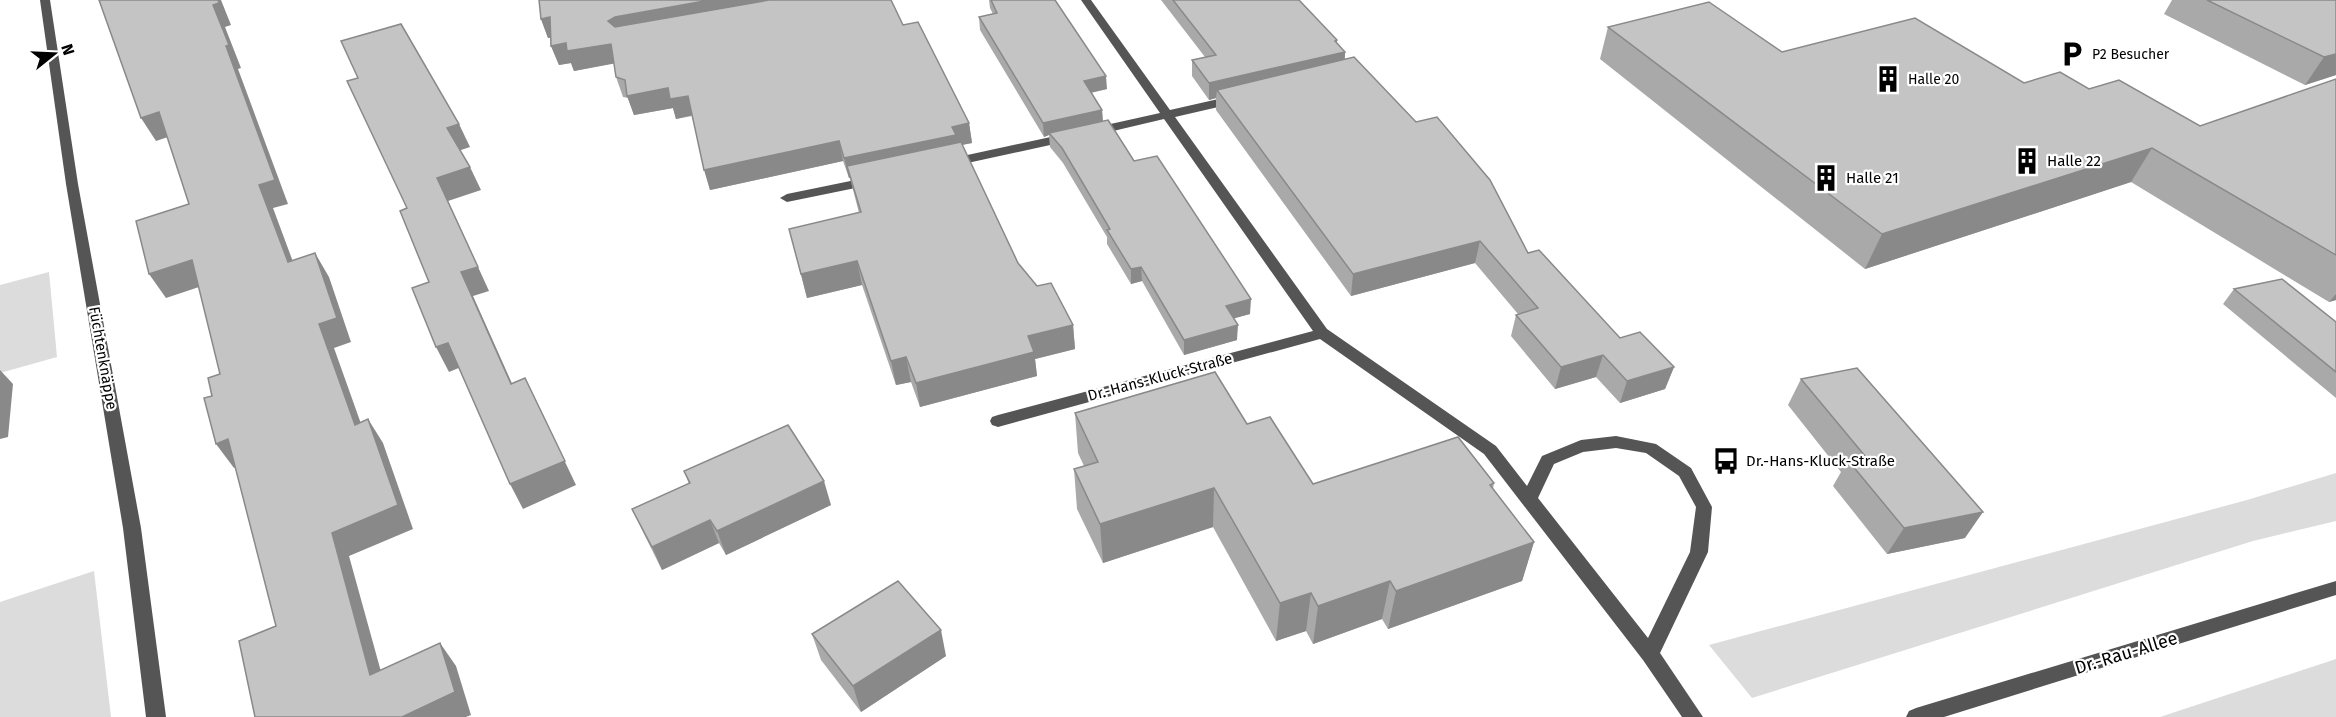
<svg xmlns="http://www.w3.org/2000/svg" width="2336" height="717" font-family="'Fira Sans',sans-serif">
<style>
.green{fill:#dcdcdc}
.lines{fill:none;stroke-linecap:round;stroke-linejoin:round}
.minor{fill:#555;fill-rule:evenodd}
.wall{fill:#a9a9a9}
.shaded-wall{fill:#898989}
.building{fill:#c4c4c4;stroke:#898989;stroke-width:1.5}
.labels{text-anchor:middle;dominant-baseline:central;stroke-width:4.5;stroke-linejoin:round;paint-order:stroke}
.far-poi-label{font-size:14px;fill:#000;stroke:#fff;text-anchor:start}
.poi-label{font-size:15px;fill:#000;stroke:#fff;text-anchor:start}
.street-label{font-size:15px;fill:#000;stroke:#fff}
.near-street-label{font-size:18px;fill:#000;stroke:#fff}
</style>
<rect width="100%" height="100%" fill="#fff"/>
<g class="green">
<polygon points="49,272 57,357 0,373 0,285"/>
<polygon points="2336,473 2336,521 2253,541 1752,698 1709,645 2247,500"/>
<polygon points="94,571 111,717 0,717 0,602"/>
<polygon points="2336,659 2336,717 2160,717"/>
</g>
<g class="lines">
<g class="minor">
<polygon points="40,0 50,0 78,184 141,528 166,717 146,717 123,528 66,184"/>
<path d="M 1081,0 L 1091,0 L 1170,110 L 1236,95 L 1240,96 L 1240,102 L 1175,117 L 1327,329 L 1496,446 L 1527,486 L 1542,456 L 1581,440 L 1616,436 L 1656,444 L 1691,468 L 1712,507 L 1708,552 L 1660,653 L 1703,717 L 1682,717 L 1643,660 L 1484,454 L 1320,339 L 998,427 L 992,425 L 990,421 L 992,417 L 998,415 L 1313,331 L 1164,119 L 1092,136 L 1088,135 L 1088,129 L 1160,113 ZM 1616,448 L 1646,453 L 1679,476 L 1696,507 L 1690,552 L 1648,638 L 1538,498 L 1554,464 L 1583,452 Z"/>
<polygon points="1069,133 1075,137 1073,140 949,167 943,163 949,159"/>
<polygon points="870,177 876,181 875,184 787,202 780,198 787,194"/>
<polygon points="2336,581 2336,595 1944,717 1906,717 1909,711 1916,708"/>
</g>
</g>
<g class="wall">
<polygon points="989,0 1055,0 1107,89 1091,93 1102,110 1103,122 1134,161 1250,314 1233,318 1237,340 1184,355 1142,281 1131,284 1107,244 1107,237 1063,163 1050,147 1049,135 1044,137 980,30 979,17 993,14 990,8"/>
<polygon points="1161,0 1299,0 1337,40 1337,44 1345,52 1345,59 1528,253 1620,338 1674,367 1665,389 1620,403 1596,377 1555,389 1511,336 1516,315 1518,314 1475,263 1351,296 1216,110 1216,98 1209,100 1192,76 1192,60 1205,57"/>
<polygon points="2172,0 2336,0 2336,75 2305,85 2164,14"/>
<polygon points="541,19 903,25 969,123 972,143 962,145 1018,263 1037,286 1073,325 1075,349 1035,359 1037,376 920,407 911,382 896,385 862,285 807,298 789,229 859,213 850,178 849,178 843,161 710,190 692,116 676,119 673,108 634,115 628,98 623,97 616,77 614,63 574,71 571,63 559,65 551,46 551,38 548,38"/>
<polygon points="1608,27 1782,52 2024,83 2200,126 2336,79 2336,300 2329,302 2131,182 1865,269 1600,59"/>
<polygon points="2234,289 2336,322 2336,398 2223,304"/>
<polygon points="1801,379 1965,538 1887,554 1833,486 1841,472 1788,405"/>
<polygon points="1075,413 1247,424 1313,484 1494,483 1493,489 1534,542 1522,581 1388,629 1382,619 1313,644 1306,631 1276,641 1213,527 1103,563 1077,509 1074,469 1084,466 1078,453"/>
<polygon points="684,471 831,505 726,555 719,543 662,570 643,532 632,509 689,484"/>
<polygon points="812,634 946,656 861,712 821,660"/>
</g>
<g class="shaded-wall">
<polygon points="218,0 221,0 231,25 225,27 241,68 238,69 288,204 273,208 302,286 288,262 259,185 226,46 213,5"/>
<polygon points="710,0 819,0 614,40 608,21 615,17"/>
<polygon points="550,17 557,36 548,38 541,19"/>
<polygon points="1337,40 1336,54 1345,52 1344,69 1217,90 1216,98 1209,100 1209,83"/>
<polygon points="566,43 611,44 617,63 574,71 571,63 559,65 551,46"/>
<polygon points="2336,54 2336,75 2305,85 2324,57"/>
<polygon points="1106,76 1107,89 1084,94 1084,81"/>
<polygon points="668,88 688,96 693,115 676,119 673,108 634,115 627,96"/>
<polygon points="1102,110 1103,124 1049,133 1049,135 1044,137 1043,123"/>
<polygon points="159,112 174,135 156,141 141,118"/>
<polygon points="969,123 972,143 847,166 850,178 849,178 844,158 952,127"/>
<polygon points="459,124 470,147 458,151 447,128"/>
<polygon points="839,141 843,161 710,190 704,170"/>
<polygon points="2152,148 2131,182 1865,269 1882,234"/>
<polygon points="470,167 481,190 448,201 489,291 473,296 523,408 511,384 461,272 437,178"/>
<polygon points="1480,241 1475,263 1351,296 1353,274"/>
<polygon points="315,253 329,277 351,342 334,348 370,449 355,425 319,324"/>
<polygon points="192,260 208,284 166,298 149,274"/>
<polygon points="857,261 862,285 807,298 801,274"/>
<polygon points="1141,267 1142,281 1131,284 1131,269"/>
<polygon points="2336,294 2336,300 2329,302"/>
<polygon points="1251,299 1250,314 1225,321 1226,306"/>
<polygon points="1073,325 1075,349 1035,359 1037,376 920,407 916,383 1028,336"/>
<polygon points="1238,325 1237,340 1184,355 1184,340"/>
<polygon points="448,343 461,367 449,372 436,347"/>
<polygon points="1603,355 1596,377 1555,389 1561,367"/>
<polygon points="906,357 911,382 896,385 891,361"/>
<polygon points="1674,367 1665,389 1620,403 1627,381"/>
<polygon points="0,370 13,384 8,437 0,439"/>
<polygon points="537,403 576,485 523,509 510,484"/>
<polygon points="368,419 383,443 413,529 349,556 388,697 370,675 332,533"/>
<polygon points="228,439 246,463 234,468 216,444"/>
<polygon points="824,481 831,505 726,555 717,531"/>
<polygon points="1214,488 1213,527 1103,563 1100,524"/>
<polygon points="1983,512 1965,538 1887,554 1904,528"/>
<polygon points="710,520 719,543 662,570 652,547"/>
<polygon points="1534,542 1522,581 1388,629 1396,591"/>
<polygon points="1390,581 1382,619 1313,644 1318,606"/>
<polygon points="1311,593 1306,631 1276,641 1280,603"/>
<polygon points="941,630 946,656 861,712 853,686"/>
<polygon points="440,643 456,666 471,715 466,717 402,717"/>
</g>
<g class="building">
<polygon points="99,0 218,0 219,3 213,5 229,45 226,46 275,180 259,185 288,262 315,253 337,318 319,324 355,425 368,419 398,505 332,533 370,675 440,643 455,692 402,717 255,717 239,641 276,626 228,439 216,444 204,398 212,396 208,378 220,374 192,260 149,274 136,221 189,204 159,112 141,118"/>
<polygon points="539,0 710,0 615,17 608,21 615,27 769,0 891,0 903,25 918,22 969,123 952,127 956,135 844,158 839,141 704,170 688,96 670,99 668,88 627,96 625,80 616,77 611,44 567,51 566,43 551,46 550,17 541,19"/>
<polygon points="991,0 1055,0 1106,76 1084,81 1102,110 1043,123 979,17 997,13"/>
<polygon points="1173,0 1299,0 1337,40 1335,41 1345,52 1209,83 1192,60 1216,55"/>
<polygon points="2207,0 2336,0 2336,54 2324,57"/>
<polygon points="1709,2 1782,52 1915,18 2024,83 2060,72 2089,89 2119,80 2200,126 2336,79 2336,255 2152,148 1882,234 1608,27"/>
<polygon points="401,24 459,124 447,128 470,167 437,178 478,267 461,272 511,384 525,378 565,461 510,484 448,343 436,347 412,288 429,282 400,211 407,208 347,81 358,78 341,41"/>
<polygon points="1354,57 1416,122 1437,117 1490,180 1528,253 1539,250 1620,338 1640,332 1674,367 1627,381 1603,355 1561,367 1516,315 1538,308 1480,241 1353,274 1217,90"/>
<polygon points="1108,120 1134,161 1157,156 1251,299 1226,306 1238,325 1184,340 1141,267 1131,269 1107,230 1110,229 1062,148 1049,133"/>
<polygon points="961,142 1018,263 1037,286 1051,283 1073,325 1028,336 1034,352 916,383 906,357 891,361 857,261 801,274 789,229 861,212 847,166"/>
<polygon points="2282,279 2336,322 2336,372 2234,289"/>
<polygon points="1857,368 1983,512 1904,528 1847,459 1865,456 1801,379"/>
<polygon points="1215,372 1247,424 1270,417 1313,484 1458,437 1494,483 1490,485 1534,542 1396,591 1390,581 1318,606 1311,593 1280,603 1214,488 1100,524 1074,469 1098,462 1075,413"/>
<polygon points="788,425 824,481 717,531 710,520 652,547 632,509 690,483 684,471"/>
<polygon points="898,581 941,630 853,686 812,634"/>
</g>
<defs>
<symbol id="parking-bare" viewBox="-9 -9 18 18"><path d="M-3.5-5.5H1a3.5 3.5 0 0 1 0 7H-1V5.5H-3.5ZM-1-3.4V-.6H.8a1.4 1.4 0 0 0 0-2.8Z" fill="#000" stroke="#fff" stroke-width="2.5" paint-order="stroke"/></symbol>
<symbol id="building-bare" viewBox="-9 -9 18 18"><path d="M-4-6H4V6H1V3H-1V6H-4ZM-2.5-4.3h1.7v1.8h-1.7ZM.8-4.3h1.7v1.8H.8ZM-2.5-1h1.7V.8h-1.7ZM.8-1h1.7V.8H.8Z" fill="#000" stroke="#fff" stroke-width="2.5" paint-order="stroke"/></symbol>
<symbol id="bus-bare" viewBox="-9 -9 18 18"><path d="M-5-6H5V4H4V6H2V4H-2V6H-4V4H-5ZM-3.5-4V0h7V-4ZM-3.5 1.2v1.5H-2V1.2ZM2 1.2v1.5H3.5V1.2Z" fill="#000" stroke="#fff" stroke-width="2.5" paint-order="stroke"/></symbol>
</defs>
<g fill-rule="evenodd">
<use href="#parking-bare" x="2053" y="35" width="38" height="38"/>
<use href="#building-bare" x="1869" y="60" width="38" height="38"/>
<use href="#building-bare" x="2008" y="142" width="38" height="38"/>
<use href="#building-bare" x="1807" y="159" width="38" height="38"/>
<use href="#bus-bare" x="1707" y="442" width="38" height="38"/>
</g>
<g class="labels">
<g class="far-poi-label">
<text x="2092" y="54">P2 Besucher</text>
<text x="1908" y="79">Halle 20</text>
</g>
<g class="poi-label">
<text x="2047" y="161">Halle 22</text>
<text x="1846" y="178">Halle 21</text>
<text x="1746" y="461">Dr.-Hans-Kluck-Straße</text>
</g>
<g class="street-label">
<text transform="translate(103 358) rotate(80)">Füchtenknäppe</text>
<text transform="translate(1160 377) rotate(-15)">Dr.-Hans-Kluck-Straße</text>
</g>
<g class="near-street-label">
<text transform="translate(2126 653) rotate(-17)">Dr.-Rau-Allee</text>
</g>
</g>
<g transform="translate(54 54) rotate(72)" stroke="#ffffff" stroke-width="4.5" paint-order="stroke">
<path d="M0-4.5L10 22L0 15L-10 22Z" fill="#000000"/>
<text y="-9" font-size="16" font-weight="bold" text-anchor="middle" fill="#000000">N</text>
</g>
</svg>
